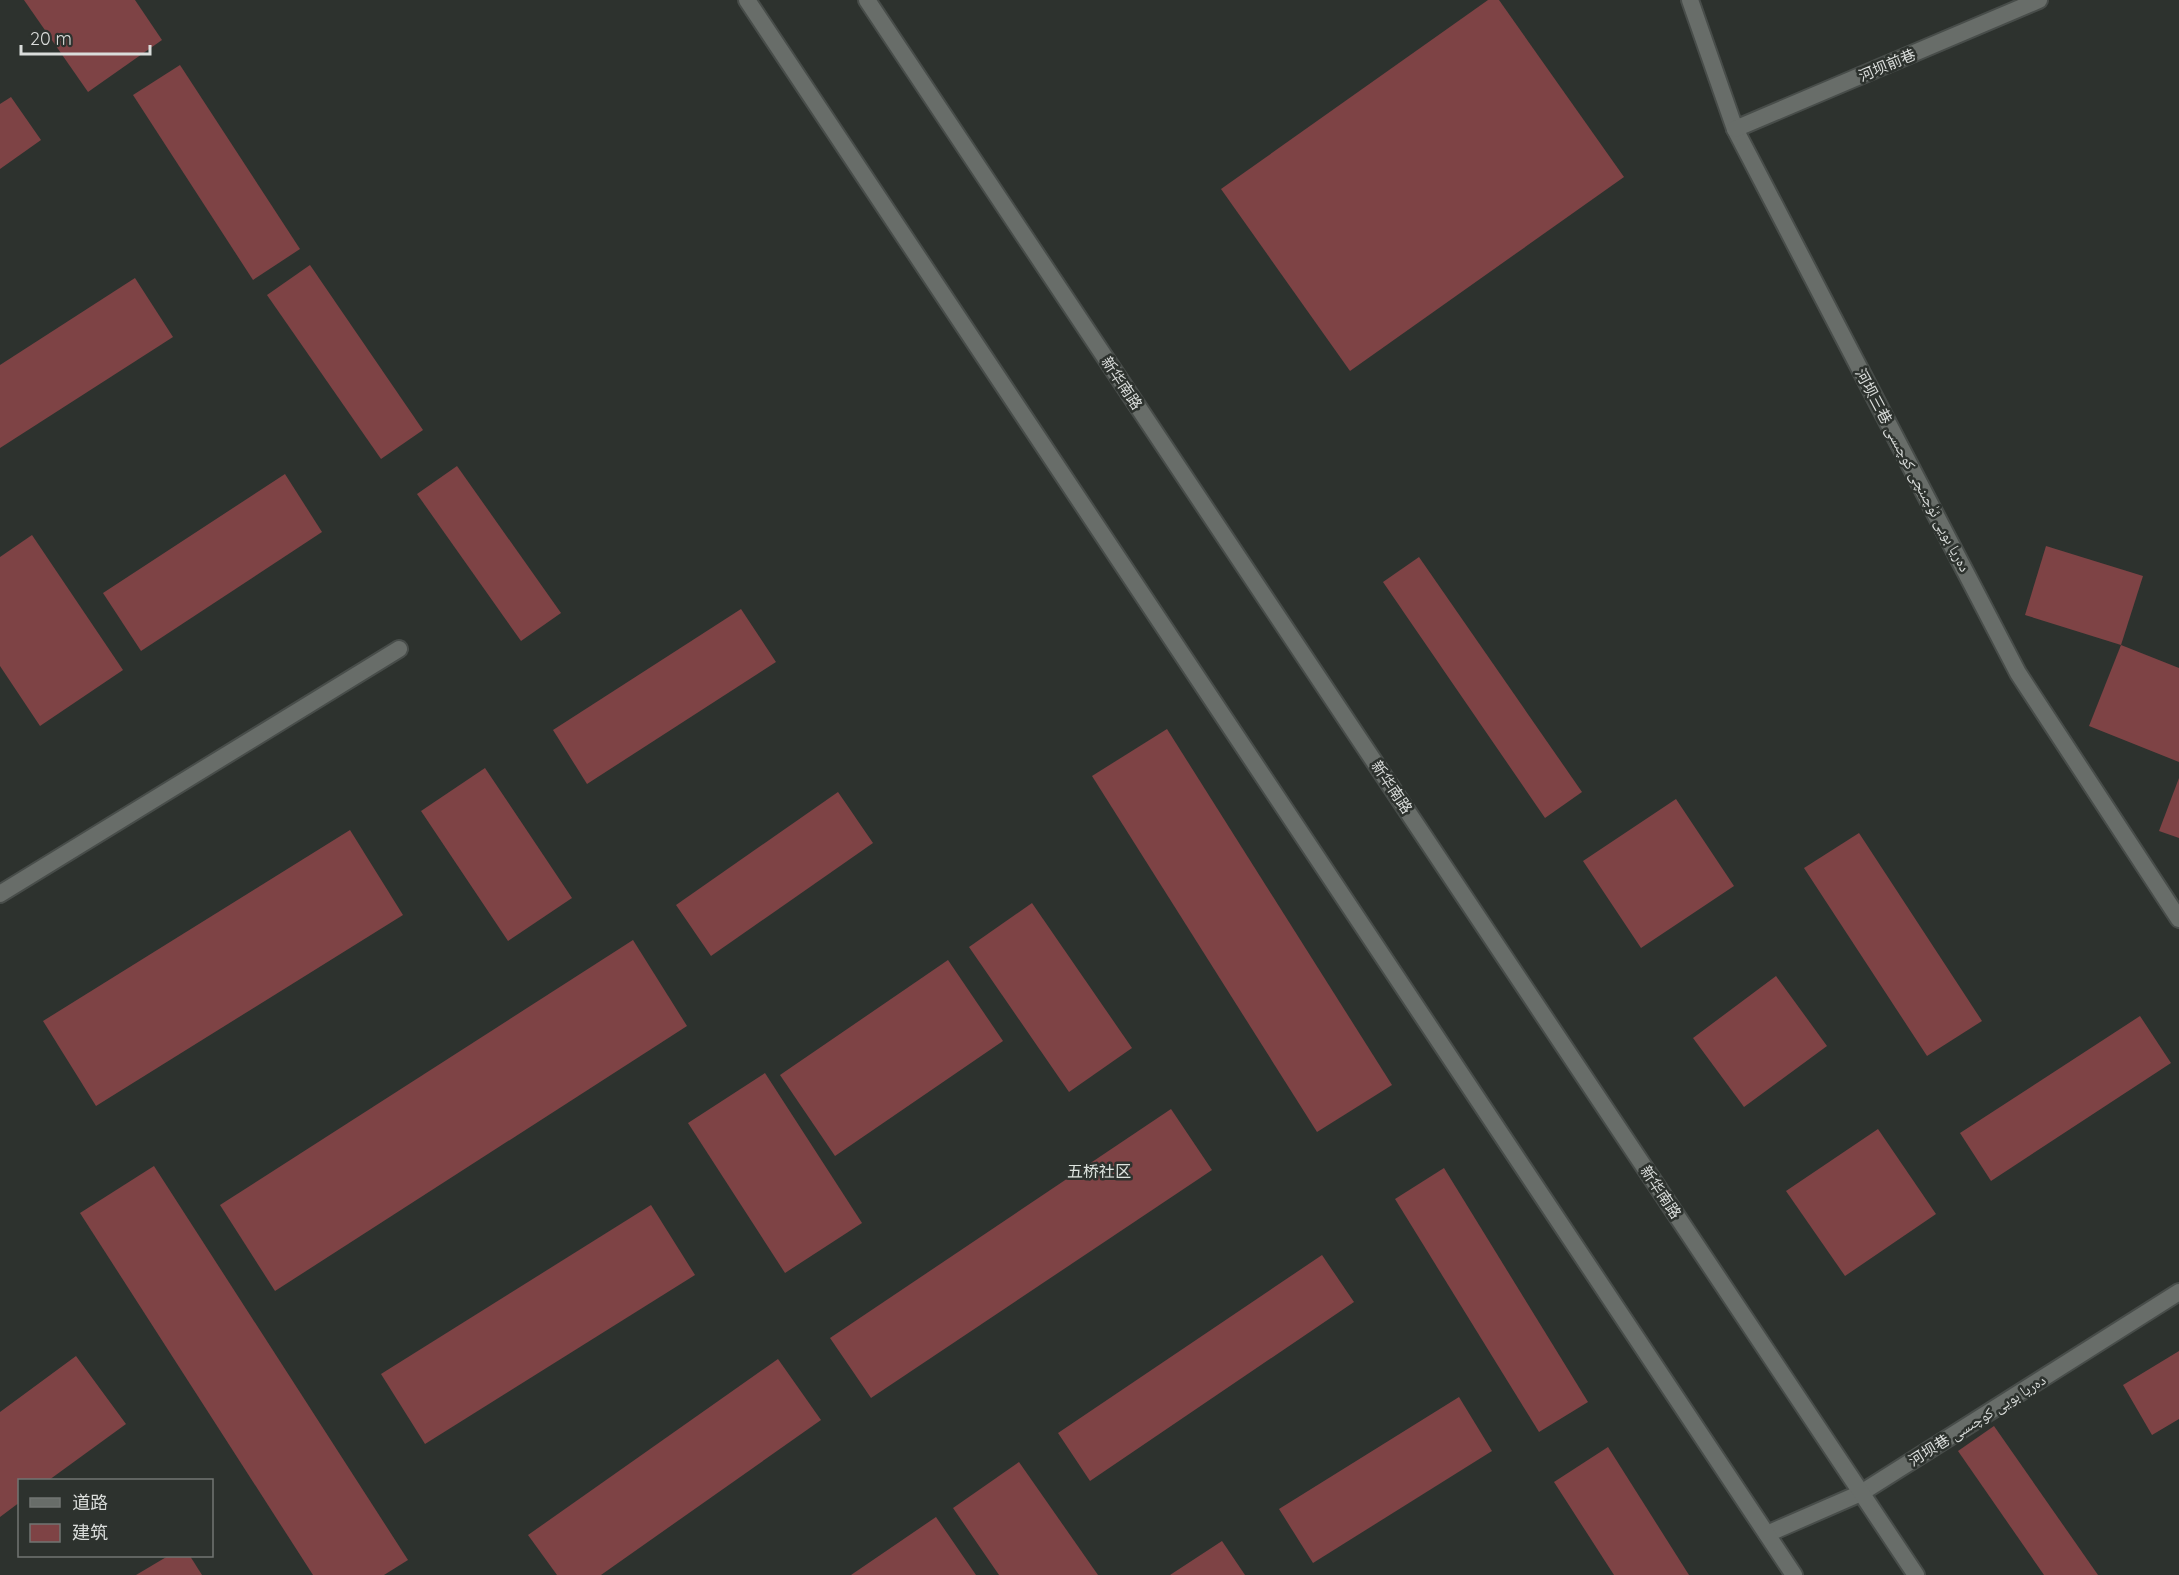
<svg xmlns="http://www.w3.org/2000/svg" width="2179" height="1575" font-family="Quicksand,'Noto Naskh Arabic','Noto Sans SC',sans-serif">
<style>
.building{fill:#7e4345}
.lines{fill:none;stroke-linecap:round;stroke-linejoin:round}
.service-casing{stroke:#484d4a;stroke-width:20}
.minor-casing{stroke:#484d4a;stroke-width:20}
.secondary-casing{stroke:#484d4a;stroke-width:20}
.service{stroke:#686d69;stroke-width:16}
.minor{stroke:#686d69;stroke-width:16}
.secondary{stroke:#686d69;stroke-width:16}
.labels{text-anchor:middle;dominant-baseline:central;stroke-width:5;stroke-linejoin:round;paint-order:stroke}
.street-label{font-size:15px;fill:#dadddb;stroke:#2d322e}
.neighbourhood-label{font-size:16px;fill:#dde3de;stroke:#2d322e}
</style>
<rect width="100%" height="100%" fill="#2d322e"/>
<g class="building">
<polygon points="24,0 135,0 162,40 88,92"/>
<polygon points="1488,0 1499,0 1624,177 1350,371 1221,189"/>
<polygon points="180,65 300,249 253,280 133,95"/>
<polygon points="11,97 41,140 0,169 0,104"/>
<polygon points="310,265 423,430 381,459 267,295"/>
<polygon points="135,278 173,337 0,448 0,365"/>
<polygon points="457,466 561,613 521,641 417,494"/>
<polygon points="285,474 322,532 141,651 103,593"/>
<polygon points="32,535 123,670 40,726 0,666 0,557"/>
<polygon points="2046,546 2143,576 2121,645 2025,615"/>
<polygon points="1419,557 1582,792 1545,818 1383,582"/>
<polygon points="741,609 776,662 587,784 553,730"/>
<polygon points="2121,645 2179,668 2179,762 2089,726"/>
<polygon points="1167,729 1392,1085 1317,1132 1092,776"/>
<polygon points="485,768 572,898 508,941 421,811"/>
<polygon points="2179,778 2179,838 2159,831"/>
<polygon points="838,792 873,843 711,956 676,905"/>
<polygon points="1676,799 1734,886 1641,948 1583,861"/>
<polygon points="350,830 403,915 96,1106 43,1021"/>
<polygon points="1859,833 1982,1021 1927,1056 1804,868"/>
<polygon points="1032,903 1132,1048 1069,1092 969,947"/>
<polygon points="633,940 687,1026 275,1291 220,1205"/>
<polygon points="948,960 1003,1041 835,1156 780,1075"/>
<polygon points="1776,976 1827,1046 1744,1107 1693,1038"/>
<polygon points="2140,1016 2171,1063 1991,1181 1960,1133"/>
<polygon points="765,1073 862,1223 785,1273 688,1123"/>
<polygon points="1171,1109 1212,1170 871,1398 830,1338"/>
<polygon points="1878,1129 1936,1214 1845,1276 1786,1191"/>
<polygon points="154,1166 408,1560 384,1575 313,1575 80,1213"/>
<polygon points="1444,1168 1588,1402 1539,1432 1395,1199"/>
<polygon points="651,1205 695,1275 425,1444 381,1374"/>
<polygon points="1322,1255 1354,1302 1090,1481 1058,1433"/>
<polygon points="2179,1351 2179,1419 2152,1435 2123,1385"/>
<polygon points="76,1356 126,1424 49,1480 20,1480 20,1502 0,1517 0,1412"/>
<polygon points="778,1359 821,1420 601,1575 557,1575 528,1535"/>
<polygon points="1459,1397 1492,1451 1313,1563 1279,1509"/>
<polygon points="1994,1426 2098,1575 2044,1575 1958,1451"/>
<polygon points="1608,1447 1689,1575 1614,1575 1554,1482"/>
<polygon points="1019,1462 1098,1575 999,1575 953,1508"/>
<polygon points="936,1517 976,1575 851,1575"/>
<polygon points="1222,1541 1245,1575 1170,1575"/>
<polygon points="168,1556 190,1556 202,1575 136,1575"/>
</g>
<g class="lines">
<defs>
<polyline id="service" points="0,894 399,649"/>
<g id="minor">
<polyline points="1690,0 1735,129 2018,673 2179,919"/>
<polyline points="1735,129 2039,0"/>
<polyline points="1767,1534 1861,1493 2179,1292"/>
</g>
<g id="secondary">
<polyline points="747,0 1794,1575"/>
<polyline points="867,0 1916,1575"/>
</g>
</defs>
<use href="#service" class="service-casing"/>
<use href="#minor" class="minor-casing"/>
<use href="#secondary" class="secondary-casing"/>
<use href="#service" class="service"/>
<use href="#minor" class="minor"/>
<use href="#secondary" class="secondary"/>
</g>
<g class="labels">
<g class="street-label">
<text transform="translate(1887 65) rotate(-23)">河坝前巷</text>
<text transform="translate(1122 383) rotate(56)">新华南路</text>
<text transform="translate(1913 470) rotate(62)">河坝三巷 دەريا بويى ئۈچىنچى كوچىسى</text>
<text transform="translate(1392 787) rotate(56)">新华南路</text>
<text transform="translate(1661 1192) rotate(56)">新华南路</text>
<text transform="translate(1977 1420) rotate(-32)">河坝巷 دەريا بويى كوچىسى</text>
</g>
<g class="neighbourhood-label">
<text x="1099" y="1171">五桥社区</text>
</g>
</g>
<rect x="18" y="1479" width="195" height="78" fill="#2d322e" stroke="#727673" stroke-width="1.5"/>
<rect x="30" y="1498" width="30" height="9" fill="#686d69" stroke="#727673" stroke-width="1.5"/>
<text x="72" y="1509" font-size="18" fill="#dadddb">道路</text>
<rect x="30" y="1524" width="30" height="18" fill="#7e4345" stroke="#727673" stroke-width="1.5"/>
<text x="72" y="1539" font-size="18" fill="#dadddb">建筑</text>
<path d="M21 45v9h129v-9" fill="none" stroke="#dadddb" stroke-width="3"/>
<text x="30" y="45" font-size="18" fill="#dadddb" stroke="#2d322e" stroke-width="4.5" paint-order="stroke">20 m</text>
</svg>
